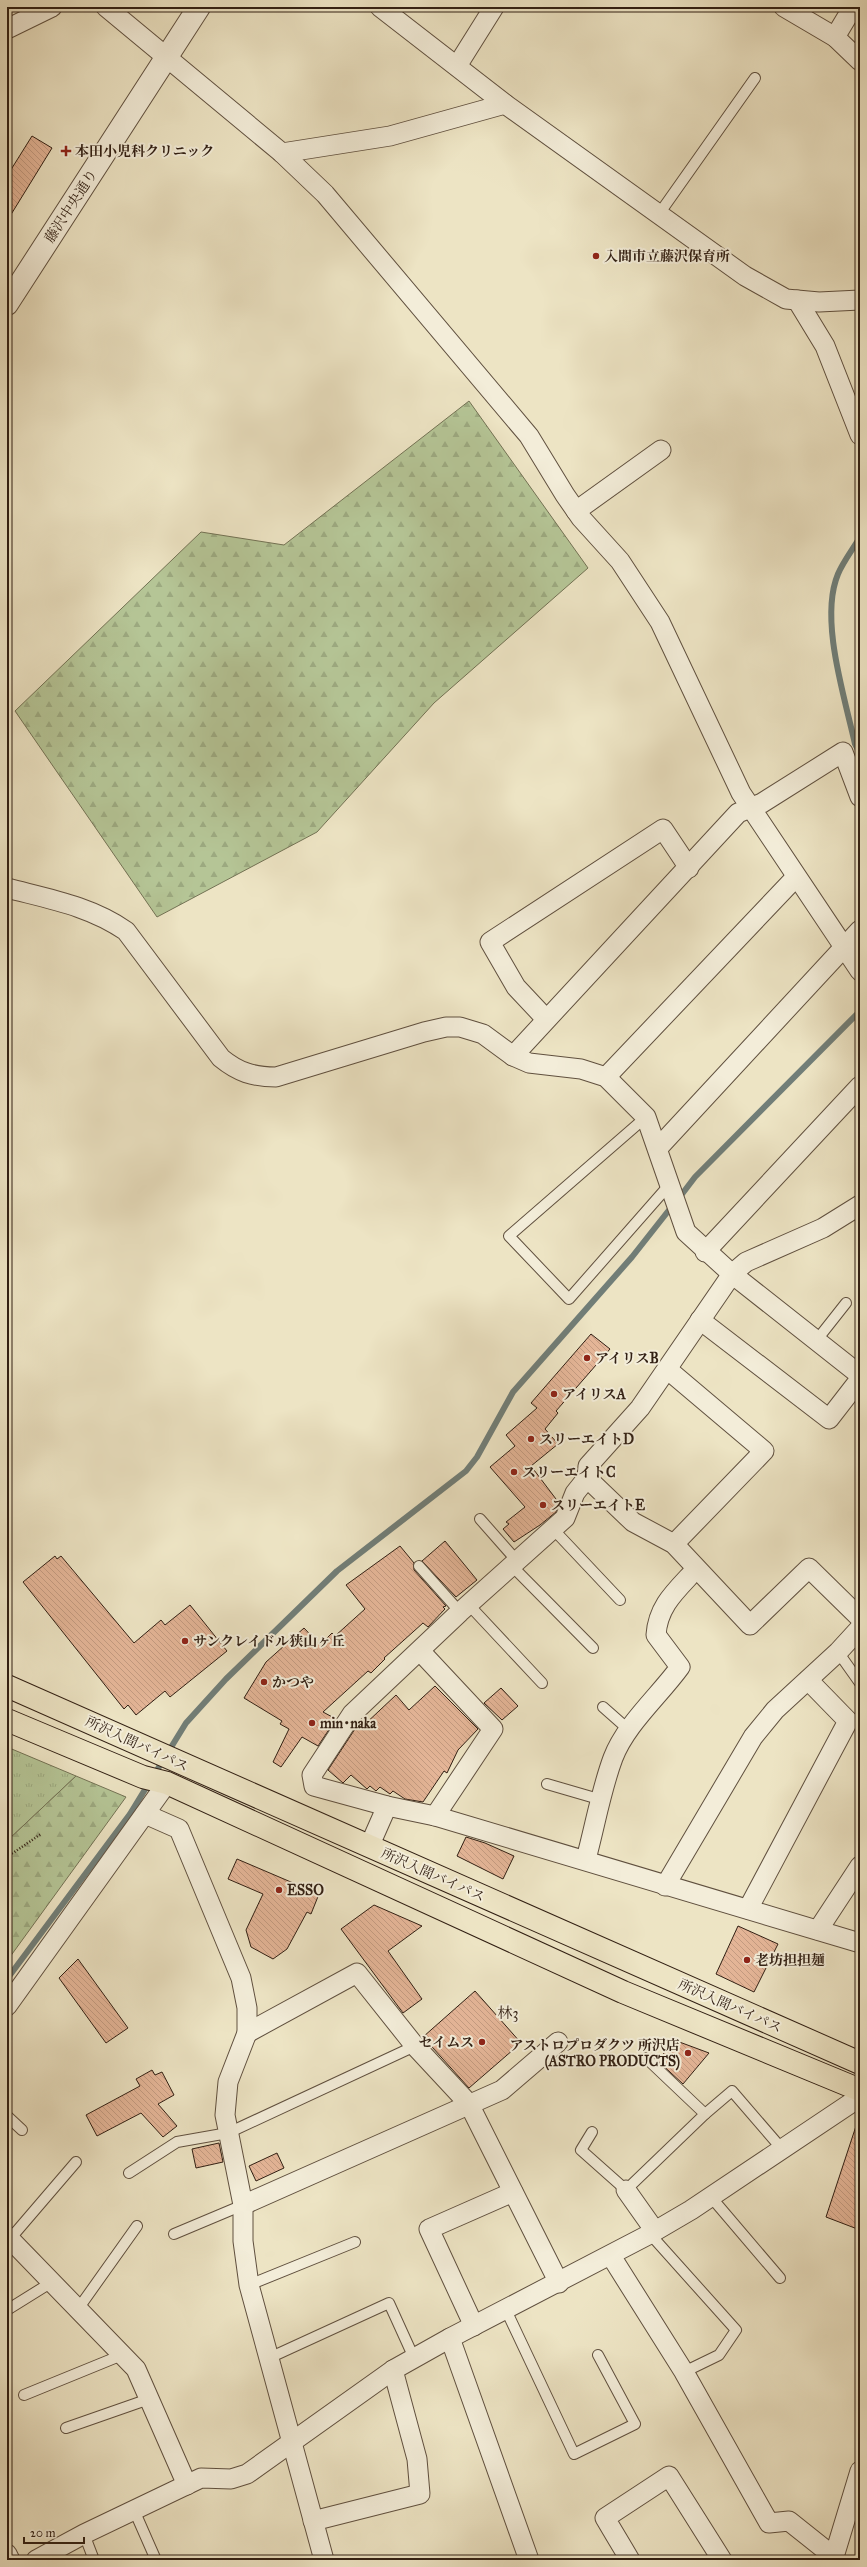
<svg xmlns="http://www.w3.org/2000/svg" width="867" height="2567" font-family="'IM FELL Great Primer','Noto Serif JP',serif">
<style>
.grass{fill:url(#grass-tufts);stroke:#737254}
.forest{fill:url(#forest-firs);stroke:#737254}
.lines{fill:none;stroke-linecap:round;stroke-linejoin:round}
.stream{stroke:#717e78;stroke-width:6}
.building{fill:url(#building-back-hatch);stroke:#311f13}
.service-casing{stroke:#60503f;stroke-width:12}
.minor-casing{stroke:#60503f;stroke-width:21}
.tertiary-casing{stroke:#60503f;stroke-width:24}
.trunk-casing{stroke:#311f13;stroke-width:24}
.path{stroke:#311f13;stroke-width:2.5;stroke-dasharray:1 2;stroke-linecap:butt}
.service{stroke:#f3edd9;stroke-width:10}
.minor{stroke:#f3edd9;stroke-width:19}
.tertiary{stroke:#f3edd9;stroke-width:22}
.trunk{stroke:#ede4c4;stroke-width:22}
.poi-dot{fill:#8f2418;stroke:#f3edd9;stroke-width:1.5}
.labels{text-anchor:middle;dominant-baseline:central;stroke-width:4;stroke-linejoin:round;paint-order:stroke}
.poi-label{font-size:14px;font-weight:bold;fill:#311f13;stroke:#f3edd9;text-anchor:start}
.street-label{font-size:14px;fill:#311f13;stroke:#f3edd9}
.neighbourhood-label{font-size:15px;fill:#311f13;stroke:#f3edd9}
</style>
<defs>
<pattern id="grass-tufts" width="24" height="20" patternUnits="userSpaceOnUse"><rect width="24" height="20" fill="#b5c596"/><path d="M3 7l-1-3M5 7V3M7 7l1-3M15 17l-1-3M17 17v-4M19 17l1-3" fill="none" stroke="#9ca980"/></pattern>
<pattern id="forest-firs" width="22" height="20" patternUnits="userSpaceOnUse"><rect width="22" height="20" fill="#b5c596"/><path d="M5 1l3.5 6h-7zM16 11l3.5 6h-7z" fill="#9ca980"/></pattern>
<pattern id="building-back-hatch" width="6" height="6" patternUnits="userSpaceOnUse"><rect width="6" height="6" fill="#e4b597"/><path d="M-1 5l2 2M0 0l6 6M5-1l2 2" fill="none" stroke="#c49b81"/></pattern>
</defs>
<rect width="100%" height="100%" fill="#ede4c4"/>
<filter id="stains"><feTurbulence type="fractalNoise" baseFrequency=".005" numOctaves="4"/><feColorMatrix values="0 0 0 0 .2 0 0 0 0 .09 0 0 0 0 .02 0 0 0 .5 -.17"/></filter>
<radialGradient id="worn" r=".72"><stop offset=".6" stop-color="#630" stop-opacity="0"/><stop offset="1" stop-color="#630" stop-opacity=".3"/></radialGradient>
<polygon class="grass" points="7,1747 76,1776 7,1841"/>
<g class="forest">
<polygon points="469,401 588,568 434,703 317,832 157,917 15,711 201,532 284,545"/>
<polygon points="76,1776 126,1797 7,1961 7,1841"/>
</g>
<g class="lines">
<g class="stream">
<path d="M 860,537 C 853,549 843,562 838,574 C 819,619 845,698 855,744 L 860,754"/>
<polyline points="679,1198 695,1177 860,1011"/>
<polyline points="154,1775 186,1723 226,1679 337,1571 466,1471 477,1457 513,1392 632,1257 673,1205"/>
<polyline points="7,1979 130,1814 149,1783"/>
</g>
</g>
<g class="building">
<polygon points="32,136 52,148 7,221 7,176"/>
<polygon points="591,1334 610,1349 556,1411 558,1413 545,1429 558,1444 531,1466 559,1503 556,1512 540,1525 514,1542 503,1529 509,1524 506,1522 525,1507 490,1467 515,1446 506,1435 537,1408 531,1403"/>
<polygon points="445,1541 477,1580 456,1597 422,1561"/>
<polygon points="400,1546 414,1563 414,1570 446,1606 443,1607 445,1609 428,1627 423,1623 384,1658 385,1659 371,1673 368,1671 323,1712 336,1719 318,1746 302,1737 281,1767 273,1762 289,1729 280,1724 282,1721 244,1698 266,1662 304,1628 320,1645 332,1633 335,1636 365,1609 346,1585"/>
<polygon points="55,1556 57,1559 61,1556 134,1643 161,1620 165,1625 190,1605 227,1651 170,1697 165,1691 136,1715 128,1705 124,1709 23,1582"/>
<polygon points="435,1686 478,1729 458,1750 447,1773 444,1771 423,1802 405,1799 393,1791 390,1794 380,1787 376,1791 370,1786 367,1789 351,1775 343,1783 328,1770 355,1729 361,1724 363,1726 396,1695 409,1710"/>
<polygon points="501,1688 518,1706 502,1720 484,1703"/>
<polygon points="466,1837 485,1843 514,1856 503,1879 457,1856"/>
<polygon points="237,1859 319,1894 311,1914 307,1912 287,1949 273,1959 251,1947 246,1930 263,1894 228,1879"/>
<polygon points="374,1905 422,1926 388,1951 422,1999 403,2013 341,1929"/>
<polygon points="738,1926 778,1944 754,1992 716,1974"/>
<polygon points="78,1959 128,2028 106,2043 59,1978"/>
<polygon points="475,1991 521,2043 469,2088 423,2037"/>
<polygon points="674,2040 709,2053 683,2084 658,2061"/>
<polygon points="152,2070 155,2075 162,2072 174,2095 158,2104 177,2126 163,2137 141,2113 97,2136 86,2115 140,2086 136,2079"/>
<polygon points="857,2123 860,2124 860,2230 826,2217"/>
<polygon points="219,2143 223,2162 196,2168 192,2149"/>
<polygon points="277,2153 284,2168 256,2181 249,2166"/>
</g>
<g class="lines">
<defs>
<g id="service">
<polyline points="659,214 755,78"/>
<polyline points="646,1117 509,1236 569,1299 670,1184"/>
<polyline points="816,1341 846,1303"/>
<polyline points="480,1519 517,1561"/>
<polyline points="553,1529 620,1600"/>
<polyline points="419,1566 460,1612"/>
<polyline points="512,1566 593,1648"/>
<polyline points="469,1605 542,1683"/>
<polyline points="838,1652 860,1683"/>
<polyline points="603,1707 629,1730"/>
<polyline points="547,1784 602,1800"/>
<polyline points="705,2114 732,2091 782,2149"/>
<polyline points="7,2116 22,2130"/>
<polyline points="592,2132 581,2150 626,2190 705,2114 646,2058"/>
<polyline points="129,2173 177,2142 228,2133 415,2046"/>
<polyline points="711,2197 780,2278"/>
<polyline points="174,2234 243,2205"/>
<polyline points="650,2234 736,2330 719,2355 684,2372"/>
<polyline points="10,2239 76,2162"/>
<polyline points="249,2285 355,2242"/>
<polyline points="78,2309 137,2226"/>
<polyline points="7,2310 52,2282"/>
<polyline points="506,2310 574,2454 635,2424 598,2355"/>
<polyline points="269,2358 389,2303 414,2358"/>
<polyline points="24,2395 122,2355"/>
<polyline points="66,2428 149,2399"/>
<polyline points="134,2510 156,2560"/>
<polyline points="84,2534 94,2560"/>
</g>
<g id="minor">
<polyline points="106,7 282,153 325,194 529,436 565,495 581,518 620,561 660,622 741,793 860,971"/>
<polyline points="380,7 505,104 745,276 786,299 819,302 860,300"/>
<polyline points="784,7 835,37 860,61"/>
<polyline points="7,29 52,7"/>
<polyline points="835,37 853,7"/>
<polyline points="457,66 494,7"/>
<polyline points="282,153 390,136 505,104"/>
<polyline points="797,300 825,346 860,435"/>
<polyline points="576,511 661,450"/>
<path d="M 7,888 C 49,899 90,906 126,931 L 221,1058 C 238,1072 253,1077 276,1077 L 424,1032 L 446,1027 L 460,1027 L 483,1034 L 513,1056 L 529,1063 L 581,1069 L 606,1077 L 646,1117 L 686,1232 L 732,1274 L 860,1375"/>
<polyline points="546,1019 516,987 490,942 663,829 689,868"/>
<polyline points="513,1056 738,813 762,803 843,752 860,797"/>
<polyline points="606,1077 796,877"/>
<polyline points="658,1148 860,930"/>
<polyline points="860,1205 823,1228 746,1262 732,1274 640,1408 588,1466 587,1478 633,1522 674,1544 750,1625 809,1568 860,1618"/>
<polyline points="705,1252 860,1086"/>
<polyline points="700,1320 829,1419 860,1379"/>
<polyline points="667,1369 764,1451 674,1544"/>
<polyline points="587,1478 575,1493 565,1518 460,1612 352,1714 312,1775 314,1786 387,1806 435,1816 860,1943"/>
<polyline points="420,1651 493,1729 435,1816"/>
<polyline points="145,1814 179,1829 241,1978 247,2008 247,2033 228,2082 225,2115 243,2205 243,2241 249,2285 324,2560"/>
<polyline points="369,1847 387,1806"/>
<path d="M 586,1859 C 595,1826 601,1790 613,1758 C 626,1724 659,1696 680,1667 L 656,1635 C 658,1605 677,1590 696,1569"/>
<polyline points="665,1886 753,1737 775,1710 838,1652 860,1628"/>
<polyline points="748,1909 848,1721 808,1680"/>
<polyline points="818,1930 860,1866"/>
<polyline points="7,2006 167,1783"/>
<polyline points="247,2033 357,1973 415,2046 469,2104 559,2283"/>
<polyline points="626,2190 655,2231"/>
<polyline points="243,2205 502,2090 558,2042"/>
<polyline points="7,2236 136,2369 187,2485"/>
<polyline points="611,2256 684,2372 769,2523 789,2521 833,2556"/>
<polyline points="474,2326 429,2229 513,2192"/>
<polyline points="450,2338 529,2560"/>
<polyline points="313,2521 420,2494 417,2459 393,2370"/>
<polyline points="7,2554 10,2560"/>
<polyline points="36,2560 84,2534 201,2478 231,2479 247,2474 393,2370 450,2338 650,2234 691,2210 860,2097"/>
<polyline points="630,2560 605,2518 669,2476 722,2560"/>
<polyline points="833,2560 860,2471"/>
</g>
<polyline id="tertiary" points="7,304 199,7"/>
<g id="trunk">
<polyline points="7,1686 860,2063"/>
<polyline points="7,1720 143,1777 167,1783 623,1992 860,2090"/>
</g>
</defs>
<use href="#service" class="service-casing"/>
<use href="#minor" class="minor-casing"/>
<use href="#tertiary" class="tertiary-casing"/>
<use href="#trunk" class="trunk-casing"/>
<polyline class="path" points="7,1857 41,1834"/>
<use href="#service" class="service"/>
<use href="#minor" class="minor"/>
<use href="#tertiary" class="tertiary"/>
<use href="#trunk" class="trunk"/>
</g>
<g class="poi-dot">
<path d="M64 145h4v4h4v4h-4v4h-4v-4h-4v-4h4z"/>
<circle cx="596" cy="256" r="4"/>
<circle cx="587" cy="1358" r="4"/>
<circle cx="554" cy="1394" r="4"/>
<circle cx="531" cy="1439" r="4"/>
<circle cx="514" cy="1472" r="4"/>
<circle cx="543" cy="1505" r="4"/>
<circle cx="185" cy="1641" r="4"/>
<circle cx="264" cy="1682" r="4"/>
<circle cx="312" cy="1723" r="4"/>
<circle cx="279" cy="1890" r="4"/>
<circle cx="747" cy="1960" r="4"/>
<circle cx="482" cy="2042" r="4"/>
<circle cx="688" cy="2053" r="4"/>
</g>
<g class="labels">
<g class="poi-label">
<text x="75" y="151">本田小児科クリニック</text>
<text x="604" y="256">入間市立藤沢保育所</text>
<text x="595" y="1358">アイリスB</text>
<text x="562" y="1394">アイリスA</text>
<text x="539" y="1439">スリーエイトD</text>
<text x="522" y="1472">スリーエイトC</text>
<text x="551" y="1505">スリーエイトE</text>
<text x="193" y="1641">サンクレイドル狭山ヶ丘</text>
<text x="272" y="1682">かつや</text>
<text x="320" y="1723">min･naka</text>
<text x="287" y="1890">ESSO</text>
<text x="755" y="1960">老坊担担麺</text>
<text x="474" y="2042" text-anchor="end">セイムス</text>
<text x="680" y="2045" text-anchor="end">アストロプロダクツ 所沢店<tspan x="680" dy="16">(ASTRO PRODUCTS)</tspan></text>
</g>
<g class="street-label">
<text transform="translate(71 206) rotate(-57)">藤沢中央通り</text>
<text transform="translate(137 1744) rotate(25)">所沢入間バイパス</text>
<text transform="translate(433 1875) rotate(24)">所沢入間バイパス</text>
<text transform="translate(730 2006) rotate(24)">所沢入間バイパス</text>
</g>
<g class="neighbourhood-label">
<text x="508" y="2013">林3</text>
</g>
</g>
<rect width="867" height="2567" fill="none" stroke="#ede4c4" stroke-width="24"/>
<rect x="8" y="8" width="851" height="2551" fill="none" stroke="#311f13" stroke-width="2"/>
<rect x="12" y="12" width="843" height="2543" fill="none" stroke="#311f13"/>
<path d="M24 2537v6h60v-6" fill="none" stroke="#311f13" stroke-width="2"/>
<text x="30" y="2537" font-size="12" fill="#311f13" stroke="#f3edd9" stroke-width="3" paint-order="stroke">20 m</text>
<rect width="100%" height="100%" filter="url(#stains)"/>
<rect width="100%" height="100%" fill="url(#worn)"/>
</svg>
